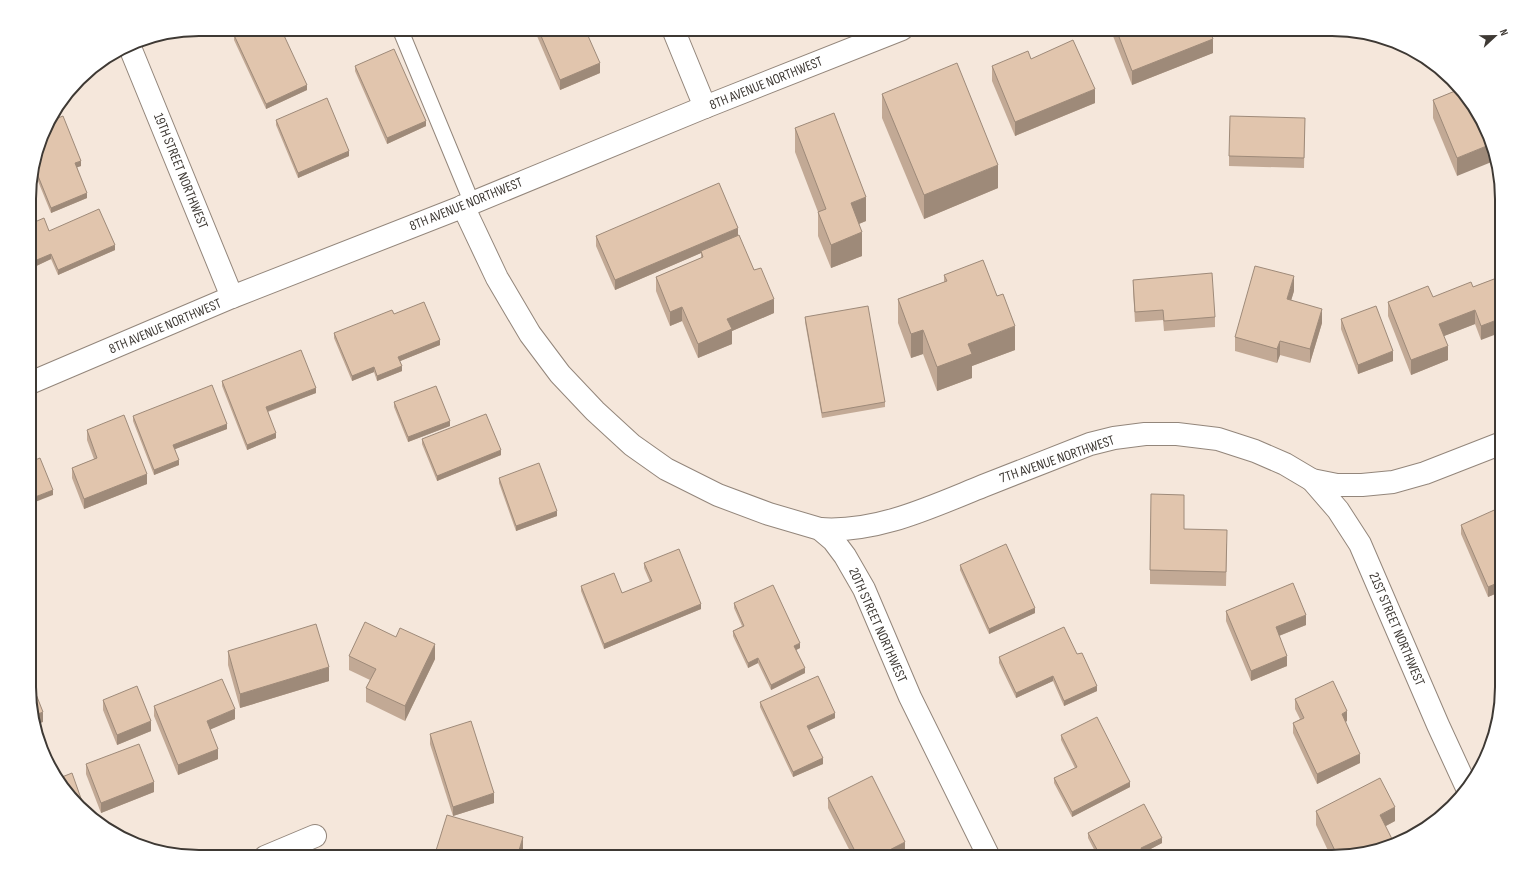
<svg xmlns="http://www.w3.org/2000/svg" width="1531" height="886" font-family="'Sofia Sans Condensed',sans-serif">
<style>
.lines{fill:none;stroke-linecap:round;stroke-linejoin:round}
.service-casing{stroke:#93867b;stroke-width:17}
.minor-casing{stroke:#93867b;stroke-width:24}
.service{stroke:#fff;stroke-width:15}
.minor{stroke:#fff;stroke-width:22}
.wall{fill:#c2a995}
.shaded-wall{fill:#9e8a79}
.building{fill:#e1c5ad;stroke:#9e8a79}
.labels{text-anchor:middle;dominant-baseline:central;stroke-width:3;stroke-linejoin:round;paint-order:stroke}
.street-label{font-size:14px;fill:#3e3934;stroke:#fff}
.rim{fill:none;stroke:#3e3934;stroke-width:2}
</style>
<rect width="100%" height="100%" fill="#f5e7db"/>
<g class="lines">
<defs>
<polyline id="service" points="400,29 472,203"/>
<g id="minor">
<polyline points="673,29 705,107"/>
<polyline points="129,45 232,297"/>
<polyline points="463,206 497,278 530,334 560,374 595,411 632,445 666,469 718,495 769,514 820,529 833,540 845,556 864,589 910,697 989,857"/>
<polyline points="30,383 232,297 472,203 705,107 902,29"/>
<polyline points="1312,480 1338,510 1360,544 1438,725 1467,788"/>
<path d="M 820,529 C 877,533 931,507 983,486 C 1018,472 1054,458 1090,444 L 1114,438 L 1145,434 L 1177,434 L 1218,439 L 1255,451 L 1285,464 L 1312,480 L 1337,485 L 1362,485 L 1393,482 L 1425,473 L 1502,443"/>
<polyline points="265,857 315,836"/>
</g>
</defs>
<use href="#service" class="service-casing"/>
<use href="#minor" class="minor-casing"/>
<use href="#service" class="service"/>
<use href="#minor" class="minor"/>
</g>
<g class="wall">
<polygon points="534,29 585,29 600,73 560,90"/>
<polygon points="1113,29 1209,29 1213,53 1132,85 1113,36"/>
<polygon points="234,35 307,90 266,109 234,40"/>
<polygon points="1031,59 1095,103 1015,136 992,81 992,66"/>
<polygon points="355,66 426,126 387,144 355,71"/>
<polygon points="1460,89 1457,176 1433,118 1433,100"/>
<polygon points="882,94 998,188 924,219 882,118"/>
<polygon points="1305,118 1304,168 1229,166 1229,156"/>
<polygon points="276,120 349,156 298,178 276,125"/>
<polygon points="47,124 81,166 77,167 87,198 51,213 33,169"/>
<polygon points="795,128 866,221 859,224 862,256 831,268 818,236 818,212 795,152"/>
<polygon points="30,224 49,231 115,250 58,275 51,259 32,268 30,263"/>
<polygon points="738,235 754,270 774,313 732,331 732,344 698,358 682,321 670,326 656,291 656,277 701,258 701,253 615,290 596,246 596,236"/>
<polygon points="944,275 1015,350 972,366 972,378 937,391 923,354 911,358 898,323 898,299 944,282"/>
<polygon points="1502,276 1481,340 1475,324 1444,336 1448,360 1411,375 1388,316 1388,302 1433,297 1473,287"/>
<polygon points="1133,280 1215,317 1215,327 1164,331 1163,320 1135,322 1133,290"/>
<polygon points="1294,291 1291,300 1322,323 1310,363 1280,355 1277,363 1235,351 1235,337"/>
<polygon points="394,314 440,345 400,361 402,371 377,381 374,372 352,381 334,338 334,333"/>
<polygon points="805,317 885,402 885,407 822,418 805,322"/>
<polygon points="1341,319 1393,361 1358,374 1341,329"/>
<polygon points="222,381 316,393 268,412 276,438 247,450 222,386"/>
<polygon points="394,402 450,426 408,442 394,407"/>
<polygon points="133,416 227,429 175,449 179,465 154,475 133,421"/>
<polygon points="87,430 147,484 84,509 72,478 72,468 94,459 87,440"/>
<polygon points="422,439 501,455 437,481 422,444"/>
<polygon points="499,478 557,516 516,531 499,483"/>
<polygon points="1502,509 1502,591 1488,597 1461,534 1461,525"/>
<polygon points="1184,529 1227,544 1226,586 1150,584 1150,570"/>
<polygon points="644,563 701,609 604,649 581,591 581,586 622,593 650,582 644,568"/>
<polygon points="960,565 1035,613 989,634 960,570"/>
<polygon points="734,603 800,648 796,650 805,673 771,690 758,663 748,668 733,636 733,631 742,626 734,608"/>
<polygon points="1226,611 1306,625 1279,636 1287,666 1251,681 1226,621"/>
<polygon points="228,651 329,681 240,708 228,665"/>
<polygon points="1077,654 1097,691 1064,706 1053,681 1016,698 999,663 999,657"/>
<polygon points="349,656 435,659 405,721 366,702 366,688 370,680 349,670"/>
<polygon points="1295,699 1347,721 1345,722 1360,763 1317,784 1293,733 1293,723 1300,719 1295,709"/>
<polygon points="103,700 151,731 117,745 103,710"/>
<polygon points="760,702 835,718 809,730 823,764 793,777 760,707"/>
<polygon points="154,706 235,719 210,729 218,759 178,775 154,716"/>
<polygon points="430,734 494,803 453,816 430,744"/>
<polygon points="1061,735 1130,787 1072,817 1054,783 1054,778 1075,768 1061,740"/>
<polygon points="86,764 154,792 101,813 86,774"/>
<polygon points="828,798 905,852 896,857 853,857 828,808"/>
<polygon points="1316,811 1395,821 1386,826 1343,857 1331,857 1316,825"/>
<polygon points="1088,833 1162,843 1143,853 1145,857 1098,857 1088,838"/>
</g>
<g class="shaded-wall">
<polygon points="1227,29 1239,29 1227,34"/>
<polygon points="1213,39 1213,53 1132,85 1132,71"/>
<polygon points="600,63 600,73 560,90 560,80"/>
<polygon points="307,85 307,90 266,109 266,104"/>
<polygon points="1095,89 1095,103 1015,136 1015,122"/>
<polygon points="62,107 62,112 53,115 58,108"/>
<polygon points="426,121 426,126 387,144 387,138"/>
<polygon points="1489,145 1494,161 1457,176 1457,158"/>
<polygon points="349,151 349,156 298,178 298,173"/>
<polygon points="81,161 81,166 75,168 75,163"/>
<polygon points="998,165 998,188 924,219 924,195"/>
<polygon points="87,193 87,198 51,213 51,208"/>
<polygon points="866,197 866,221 851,227 851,203"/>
<polygon points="738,228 738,238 701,251 701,253 615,290 615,280"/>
<polygon points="862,232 862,256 831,268 831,245"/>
<polygon points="115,245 115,250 58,275 58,270"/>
<polygon points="51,254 51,259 32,268 32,262"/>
<polygon points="1294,276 1294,291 1287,314 1287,299"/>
<polygon points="774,299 774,313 732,331 732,344 698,358 698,344 727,319"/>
<polygon points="682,307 682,321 670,326 670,312"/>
<polygon points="1322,309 1322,323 1310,363 1310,349"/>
<polygon points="1475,310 1475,324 1439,338 1439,324"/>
<polygon points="1502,318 1502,332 1481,340 1481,326"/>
<polygon points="1015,326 1015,350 972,366 972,378 937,391 937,367 968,344"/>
<polygon points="923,330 923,354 911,358 911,334"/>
<polygon points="440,340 440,345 398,362 398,357"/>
<polygon points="1280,341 1280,355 1277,363 1277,349"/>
<polygon points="1448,346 1448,360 1411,375 1411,360"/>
<polygon points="1393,351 1393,361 1358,374 1358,365"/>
<polygon points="402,366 402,371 377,381 377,376"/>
<polygon points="374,367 374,372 352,381 352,376"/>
<polygon points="316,388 316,393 266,412 266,407"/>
<polygon points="450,421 450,426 408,442 408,437"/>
<polygon points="227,424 227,429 173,450 173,445"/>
<polygon points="276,433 276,438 247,450 247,445"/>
<polygon points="501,450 501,455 437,481 437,476"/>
<polygon points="179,460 179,465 154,475 154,470"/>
<polygon points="147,474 147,484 84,509 84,499"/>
<polygon points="53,490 53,495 30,504 30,499"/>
<polygon points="557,511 557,516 516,531 516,526"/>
<polygon points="1502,581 1502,591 1488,597 1488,587"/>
<polygon points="701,604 701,609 604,649 604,644"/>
<polygon points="1035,608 1035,613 989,634 989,629"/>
<polygon points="1306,615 1306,625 1276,637 1276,627"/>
<polygon points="800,643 800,648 794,651 794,646"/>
<polygon points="435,644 435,659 405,721 405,706"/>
<polygon points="1287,656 1287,666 1251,681 1251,671"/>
<polygon points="758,658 758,663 748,668 748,663"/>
<polygon points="329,667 329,681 240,708 240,694"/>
<polygon points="805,668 805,673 771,690 771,685"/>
<polygon points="1053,676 1053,681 1016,698 1016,693"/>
<polygon points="1097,686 1097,691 1064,706 1064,701"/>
<polygon points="235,709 235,719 207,731 207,721"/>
<polygon points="1347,711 1347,721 1342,724 1342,714"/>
<polygon points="43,712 43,722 36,725 33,716"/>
<polygon points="835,713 835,718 807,731 807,726"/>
<polygon points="151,721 151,731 117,745 117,735"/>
<polygon points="218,749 218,759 178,775 178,765"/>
<polygon points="1360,754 1360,763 1317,784 1317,774"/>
<polygon points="823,758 823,764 793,777 793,772"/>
<polygon points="154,782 154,792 101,813 101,803"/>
<polygon points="1130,782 1130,787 1072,817 1072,812"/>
<polygon points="494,793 494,803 453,816 453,807"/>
<polygon points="1395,807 1395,821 1380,829 1380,815"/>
<polygon points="523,837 523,852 521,857 517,857"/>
<polygon points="1162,838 1162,843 1141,854 1141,848"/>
<polygon points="905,842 905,852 896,857 876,857"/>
</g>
<g class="building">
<polygon points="246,29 281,29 307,85 266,104 234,35"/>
<polygon points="538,29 585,29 600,63 560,80"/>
<polygon points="1116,29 1209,29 1213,39 1132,71"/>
<polygon points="1073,40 1095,89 1015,122 992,66 1028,51 1031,59"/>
<polygon points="394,49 426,121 387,138 355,66"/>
<polygon points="957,63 998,165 924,195 882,94"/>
<polygon points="1460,89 1479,114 1489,145 1457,158 1433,100"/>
<polygon points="327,98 349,151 298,173 276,120"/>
<polygon points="834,113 866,197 851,203 862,232 831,245 818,212 826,209 795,128"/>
<polygon points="63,116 81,161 75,163 87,193 51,208 34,166 47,124 48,122"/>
<polygon points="1230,116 1305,118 1304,158 1229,156"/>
<polygon points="719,183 738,228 615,280 596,236"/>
<polygon points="99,209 115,245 58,270 51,254 32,262 30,258 30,224 44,218 49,231"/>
<polygon points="739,235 754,270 761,268 774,299 727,319 732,329 698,344 682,307 670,312 656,277 703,257 701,251"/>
<polygon points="983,260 997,296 1003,294 1015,326 968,344 972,354 937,367 923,330 911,334 898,299 947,281 944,275"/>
<polygon points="1255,266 1294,276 1287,299 1322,309 1310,349 1280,341 1277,349 1235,337"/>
<polygon points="1212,273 1215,317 1164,321 1163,310 1135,312 1133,280"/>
<polygon points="1502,276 1502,318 1481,326 1475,310 1439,324 1448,346 1411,360 1388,302 1428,286 1433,297 1471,282 1473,287"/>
<polygon points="424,302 440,340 398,357 402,366 377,376 374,367 352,376 334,333 392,310 394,314"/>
<polygon points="868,306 885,402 822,413 805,317"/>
<polygon points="1376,306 1393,351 1358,365 1341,319"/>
<polygon points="301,350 316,388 266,407 276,433 247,445 222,381"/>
<polygon points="212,385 227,424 173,445 179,460 154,470 133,416"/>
<polygon points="436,386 450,421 408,437 394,402"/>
<polygon points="486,414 501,450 437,476 422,439"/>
<polygon points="124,415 147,474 84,499 72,468 97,458 87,430"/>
<polygon points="40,458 53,490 30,499 30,462"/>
<polygon points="539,463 557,511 516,526 499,478"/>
<polygon points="1151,494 1184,495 1184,529 1227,530 1226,572 1150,570"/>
<polygon points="1501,507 1502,509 1502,581 1488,587 1461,525"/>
<polygon points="1006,544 1035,608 989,629 960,565"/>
<polygon points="679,549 701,604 604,644 581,586 614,573 622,593 652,581 644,563"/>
<polygon points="1293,583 1306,615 1276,627 1287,656 1251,671 1226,611"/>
<polygon points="773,585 800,643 794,646 805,668 771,685 758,658 748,663 733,631 744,626 734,603"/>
<polygon points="365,622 396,637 400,628 435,644 405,706 366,688 376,669 349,656"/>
<polygon points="316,624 329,667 240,694 228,651"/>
<polygon points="1064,627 1077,654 1082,653 1097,686 1064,701 1053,676 1016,693 999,657"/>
<polygon points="818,676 835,713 807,726 823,758 793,772 760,702"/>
<polygon points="30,679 43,712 33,716 30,709"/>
<polygon points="222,679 235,709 207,721 218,749 178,765 154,706"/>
<polygon points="1333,681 1347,711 1342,714 1360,754 1317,774 1293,723 1304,718 1295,699"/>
<polygon points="137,686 151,721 117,735 103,700"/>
<polygon points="1097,717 1130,782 1072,812 1054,778 1077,767 1061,735"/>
<polygon points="471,721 494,793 453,807 430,734"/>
<polygon points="139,744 154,782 101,803 86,764"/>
<polygon points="72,773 84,807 57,781 57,779"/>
<polygon points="872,776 905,842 876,857 858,857 828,798"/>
<polygon points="1380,778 1395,807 1380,815 1393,841 1343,857 1338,857 1316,811"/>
<polygon points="1144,804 1162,838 1141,848 1145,857 1101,857 1088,833"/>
<polygon points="447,815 523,837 517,857 434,857"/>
</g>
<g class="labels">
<g class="street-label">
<text transform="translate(766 83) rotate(-22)">8TH AVENUE NORTHWEST</text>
<text transform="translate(181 171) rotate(68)">19TH STREET NORTHWEST</text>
<text transform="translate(466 204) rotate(-22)">8TH AVENUE NORTHWEST</text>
<text transform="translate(165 326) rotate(-23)">8TH AVENUE NORTHWEST</text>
<text transform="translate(1057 459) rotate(-19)">7TH AVENUE NORTHWEST</text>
<text transform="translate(878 625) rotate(66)">20TH STREET NORTHWEST</text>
<text transform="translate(1397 629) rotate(67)">21ST STREET NORTHWEST</text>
</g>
</g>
<path d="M0 0H1531V886H0ZM199 36H1332A163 163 0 0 1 1495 199V687A163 163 0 0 1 1332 850H199A163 163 0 0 1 36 687V199A163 163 0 0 1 199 36Z" fill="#fff" fill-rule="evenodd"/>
<path class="rim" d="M199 36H1332A163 163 0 0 1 1495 199V687A163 163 0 0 1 1332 850H199A163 163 0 0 1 36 687V199A163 163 0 0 1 199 36Z"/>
<g transform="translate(1495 36) rotate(68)" stroke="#ffffff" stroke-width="3" paint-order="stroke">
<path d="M0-3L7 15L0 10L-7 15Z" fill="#3e3934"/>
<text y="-6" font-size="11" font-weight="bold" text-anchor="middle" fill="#3e3934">N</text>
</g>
</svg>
